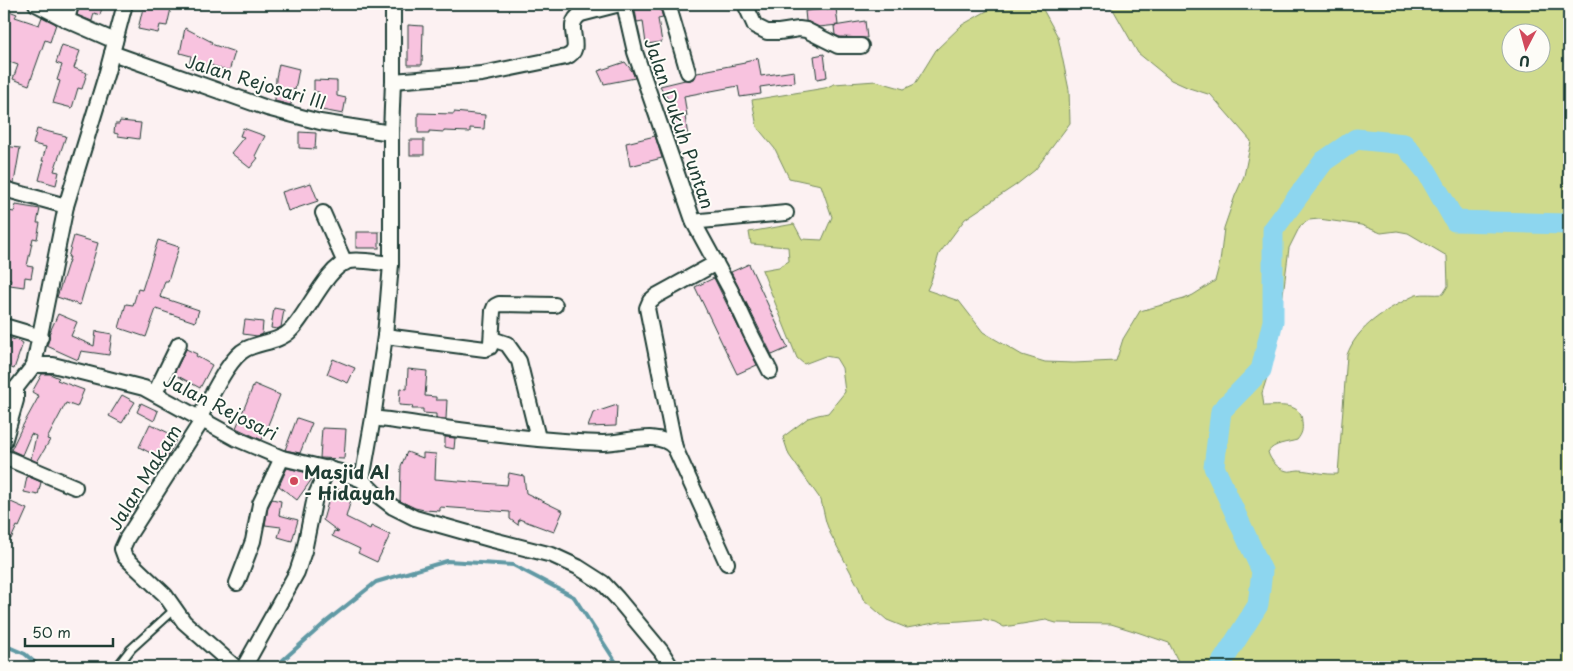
<svg xmlns="http://www.w3.org/2000/svg" width="1573" height="671" font-family="'Playpen Sans',sans-serif">
<style>
.green{fill:#cfda8d;stroke:#778c60;fill-rule:evenodd}
.lines{fill:none;stroke-linecap:round;stroke-linejoin:round}
.stream{stroke:#6199a4;stroke-width:4}
.river{stroke:#8dd6ef;stroke-width:21}
.building{fill:#f8c3df;stroke:#1f3d34}
.lane-casing{stroke:#1f3d34;stroke-width:11}
.street-casing{stroke:#1f3d34;stroke-width:18}
.lane{stroke:#fdfcf7;stroke-width:7}
.street{stroke:#fdfcf7;stroke-width:14}
.poi-dot{fill:#d1495b;stroke:#fdfcf7;stroke-width:2}
.labels{text-anchor:middle;dominant-baseline:central;stroke-width:4;stroke-linejoin:round;paint-order:stroke}
.street-label{font-size:18px;fill:#1f3d34;stroke:#fdfcf7}
.poi-label{font-size:18px;font-weight:bold;fill:#1f3d34;stroke:#fdfcf7;text-anchor:start}
</style>
<rect width="100%" height="100%" fill="#fcf1f2"/>
<filter id="ink" filterUnits="userSpaceOnUse"><feTurbulence type="fractalNoise" baseFrequency=".02" numOctaves="2"/><feDisplacementMap in="SourceGraphic" scale="10" xChannelSelector="R" yChannelSelector="G"/><feConvolveMatrix kernelMatrix="1 2 1 2 8 2 1 2 1" color-interpolation-filters="sRGB"/></filter>
<g filter="url(#ink)">
<g class="green">
<path d="M 1022,4 L 1040,4 L 1058,37 L 1069,90 L 1070,123 L 1035,170 L 1016,185 L 965,219 L 939,254 L 931,281 L 927,290 L 959,301 L 983,332 L 1022,355 L 1045,362 L 1074,363 L 1116,361 L 1123,339 L 1140,311 L 1184,299 L 1193,295 L 1215,281 L 1220,262 L 1224,228 L 1235,196 L 1244,176 L 1251,141 L 1211,95 L 1189,88 L 1171,80 L 1138,53 L 1110,4 L 1569,4 L 1569,667 L 1181,667 L 1169,643 L 1137,632 L 1111,624 L 1056,623 L 1046,620 L 1004,627 L 995,622 L 984,619 L 961,621 L 940,622 L 907,628 L 887,620 L 863,599 L 859,588 L 830,533 L 826,522 L 821,500 L 789,455 L 783,437 L 808,418 L 818,415 L 828,413 L 845,392 L 842,368 L 836,358 L 825,356 L 804,364 L 797,358 L 762,270 L 779,267 L 789,261 L 788,247 L 751,244 L 749,232 L 794,224 L 802,239 L 822,240 L 832,217 L 821,185 L 789,178 L 775,149 L 757,127 L 752,100 L 825,88 L 834,84 L 876,81 L 904,89 L 915,84 L 936,50 L 962,25 L 992,8 ZM 1510,32 L 1540,32 L 1540,62 L 1510,62 ZM 1319,219 L 1361,225 L 1381,233 L 1397,231 L 1408,233 L 1447,256 L 1448,286 L 1443,294 C 1435,295 1424,293 1416,295 C 1411,297 1406,300 1402,302 C 1379,314 1356,330 1347,355 L 1338,474 C 1325,475 1312,471 1299,470 C 1295,470 1290,472 1287,471 C 1278,469 1270,460 1268,452 C 1274,443 1287,443 1297,440 C 1302,434 1303,430 1302,422 C 1302,402 1279,406 1264,406 L 1262,393 L 1270,368 L 1281,310 L 1289,248 L 1300,226 L 1309,220 Z"/>
<polygon points="1055,660 1092,661 1102,667 1057,667"/>
</g>
<g class="lines">
<g class="stream">
<polyline points="4,645 25,654 40,667"/>
<polyline points="275,667 327,621 376,582 447,561 513,565 574,597 619,667"/>
</g>
<polyline class="river" points="1219,667 1258,605 1262,571 1214,467 1221,411 1261,370 1273,321 1273,230 1324,161 1356,139 1404,144 1427,172 1455,221 1566,224 1569,221"/>
</g>
<g class="building">
<polygon points="80,4 103,4 100,15 94,13 92,21 77,15"/>
<polygon points="144,4 172,4 167,26 160,25 158,33 138,29"/>
<polygon points="634,4 659,4 663,18 658,19 662,42 646,44 643,21 637,22"/>
<polygon points="836,8 838,25 819,27 806,21 805,11"/>
<polygon points="4,9 17,14 15,17 39,25 42,17 56,24 50,42 45,40 29,85 13,79 18,65 4,60 7,49 4,48"/>
<polygon points="865,21 867,38 840,37 835,35 834,26"/>
<polygon points="408,25 423,26 422,65 408,65"/>
<polygon points="185,28 212,42 211,44 235,52 229,71 207,64 205,72 189,67 191,56 180,53"/>
<polygon points="62,45 80,51 74,68 87,73 82,89 78,88 72,108 53,103 60,81 57,80 62,65 56,63"/>
<polygon points="824,54 827,77 817,79 814,56"/>
<polygon points="758,58 761,76 794,71 795,82 760,87 761,94 740,97 738,86 684,96 687,116 685,116 688,137 674,139 670,126 673,125 669,101 660,86 685,80 690,80 695,78 697,73 703,72 703,71 745,63 745,61"/>
<polygon points="625,62 632,71 635,78 604,84 598,71"/>
<polygon points="279,64 299,69 295,90 292,89 291,105 275,101 276,78"/>
<polygon points="314,80 337,81 337,96 346,98 343,114 316,109 319,92 314,92"/>
<polygon points="454,112 485,115 484,129 470,128 470,132 444,131 444,132 429,131 429,133 418,133 418,113 454,114"/>
<polygon points="120,121 141,123 139,139 118,136 118,134 114,133 115,124 119,124"/>
<polygon points="243,128 265,136 255,156 258,158 250,168 231,153 244,137 240,136"/>
<polygon points="37,129 66,136 54,171 59,172 56,185 39,180 44,161 42,161 46,147 33,144"/>
<polygon points="299,132 316,133 315,149 299,148"/>
<polygon points="655,136 662,158 630,166 626,143"/>
<rect x="410" y="140" width="14" height="15"/>
<polygon points="4,146 20,148 14,183 6,180 7,170 4,170"/>
<polygon points="311,183 318,201 288,211 282,192"/>
<polygon points="16,205 40,209 37,223 40,223 37,239 33,238 27,266 33,267 31,278 25,277 24,287 10,285 11,279 4,278 4,210 14,212"/>
<rect x="356" y="232" width="23" height="16"/>
<polygon points="74,236 98,243 80,305 57,297 70,257 68,257"/>
<polygon points="158,240 179,247 168,281 165,281 160,297 199,310 195,322 156,309 146,337 119,328 126,304 133,305 138,289 142,290"/>
<polygon points="749,264 788,348 772,355 731,272"/>
<polygon points="714,278 757,365 737,374 695,287"/>
<polygon points="274,308 284,310 281,327 277,329 271,328"/>
<polygon points="58,314 77,322 71,336 94,346 96,331 112,334 109,355 81,351 78,360 47,346 49,339 49,334"/>
<polygon points="245,320 263,322 262,334 257,336 243,334"/>
<polygon points="7,337 23,343 14,369 4,365 4,346"/>
<polygon points="186,349 197,354 196,356 212,365 200,388 174,374"/>
<polygon points="333,359 355,368 348,383 327,374"/>
<polygon points="408,369 427,371 425,396 436,397 436,400 447,400 446,419 436,418 436,414 423,413 423,409 412,409 413,406 399,405 400,388 407,389"/>
<polygon points="42,374 50,374 59,378 57,380 84,390 77,407 66,403 47,439 50,440 37,462 31,459 36,436 31,434 22,455 11,450 22,427 39,396 32,392"/>
<polygon points="254,384 280,395 262,440 236,428"/>
<polygon points="122,395 135,402 122,423 109,416"/>
<polygon points="141,403 158,411 154,421 137,412"/>
<polygon points="617,405 616,426 588,427 593,413"/>
<polygon points="297,418 312,423 300,453 285,450"/>
<polygon points="150,424 177,437 166,461 139,447"/>
<polygon points="322,428 346,429 344,459 320,458"/>
<polygon points="445,437 455,438 454,449 445,447"/>
<polygon points="407,452 423,458 423,453 436,454 435,479 507,485 509,473 524,476 526,493 563,511 554,532 519,519 518,525 510,519 510,512 440,507 440,511 424,510 415,508 400,501 401,466"/>
<polygon points="287,468 312,474 311,478 312,479 297,500 279,486"/>
<polygon points="27,476 41,482 38,495 24,492"/>
<polygon points="332,488 353,493 346,517 370,529 371,526 390,535 377,562 358,553 360,549 332,536 334,531 339,532 323,520"/>
<polygon points="4,499 27,509 19,527 17,526 11,539 4,536"/>
<polygon points="272,499 281,501 279,515 298,520 292,541 278,537 281,527 265,525 268,507"/>
</g>
<g class="lines">
<defs>
<polyline id="lane" points="117,667 131,649 175,609"/>
<g id="street">
<polyline points="36,4 67,20 115,41"/>
<polyline points="624,4 635,52 694,223 701,221 786,213"/>
<polyline points="668,4 688,72"/>
<polyline points="745,4 755,26 767,32 779,32 799,29 806,30 838,46 861,46"/>
<polyline points="67,20 71,4"/>
<polyline points="112,53 267,108 320,122 391,133"/>
<path d="M 393,81 L 482,74 L 566,57 C 587,49 561,26 581,14 L 620,4"/>
<polyline points="4,189 66,206"/>
<polyline points="323,213 345,263"/>
<polyline points="694,223 730,289 751,334 770,371"/>
<polyline points="4,326 41,337"/>
<polyline points="385,336 485,349 490,347 491,343 493,311 495,306 499,304 555,305"/>
<polyline points="492,339 507,344 519,361 538,438"/>
<polyline points="34,365 66,206 107,72 125,4"/>
<polyline points="155,393 179,344"/>
<polyline points="4,395 16,388 34,365 53,365 144,388 237,439 282,458 341,472 362,480 376,494 393,507 415,518 493,540 552,555 578,567 603,583 617,598 661,651 671,667"/>
<path d="M 199,418 C 210,400 228,358 246,349 C 260,342 280,342 291,330 C 307,315 327,266 349,261 C 362,259 378,263 391,264"/>
<path d="M 373,418 C 449,428 527,441 603,443 C 625,443 659,429 675,448 L 727,563"/>
<polyline points="203,419 127,538 122,549 125,557 165,595 184,622 235,667"/>
<polyline points="4,442 16,400 16,388"/>
<polyline points="675,448 647,308 650,301 656,296 716,263"/>
<polyline points="4,457 75,487"/>
<polyline points="362,480 373,418 385,336 391,264 391,133 393,81 393,4"/>
<polyline points="237,583 253,541 260,504 282,458"/>
<polyline points="244,667 297,572 304,551 315,497 328,468"/>
</g>
</defs>
<use href="#lane" class="lane-casing"/>
<use href="#street" class="street-casing"/>
<use href="#lane" class="lane"/>
<use href="#street" class="street"/>
</g>
</g>
<circle class="poi-dot" cx="294" cy="481" r="5"/>
<g class="labels">
<g class="street-label">
<text transform="translate(256 81) rotate(17)">Jalan Rejosari III</text>
<text transform="translate(680 123) rotate(71)">Jalan Dukuh Puntan</text>
<text transform="translate(221 406) rotate(27)">Jalan Rejosari</text>
<text transform="translate(144 477) rotate(-58)">Jalan Makam</text>
</g>
<g class="poi-label">
<text x="304" y="471">Masjid Al<tspan x="304" dy="21">- Hidayah</tspan></text>
</g>
</g>
<rect width="1573" height="671" fill="none" stroke="#fdfcf7" stroke-width="20"/>
<rect x="10" y="10" width="1553" height="651" fill="none" stroke="#1f3d34" stroke-width="2" filter="url(#ink)"/>
<g transform="translate(1526 48) rotate(186)"><circle r="24" fill="#fdfcf7" stroke="#a4b0a9"/>
<path d="M0-4L9 19L0 12L-9 19Z" fill="#d1495b"/>
<text y="-8" font-size="14" font-weight="bold" text-anchor="middle" fill="#1f3d34">U</text>
</g>
<path d="M25 638v8h88v-8" fill="none" stroke="#1f3d34" stroke-width="2.5"/>
<text x="32" y="638" font-size="15" fill="#1f3d34" stroke="#fdfcf7" stroke-width="4" paint-order="stroke">50 m</text>
</svg>
